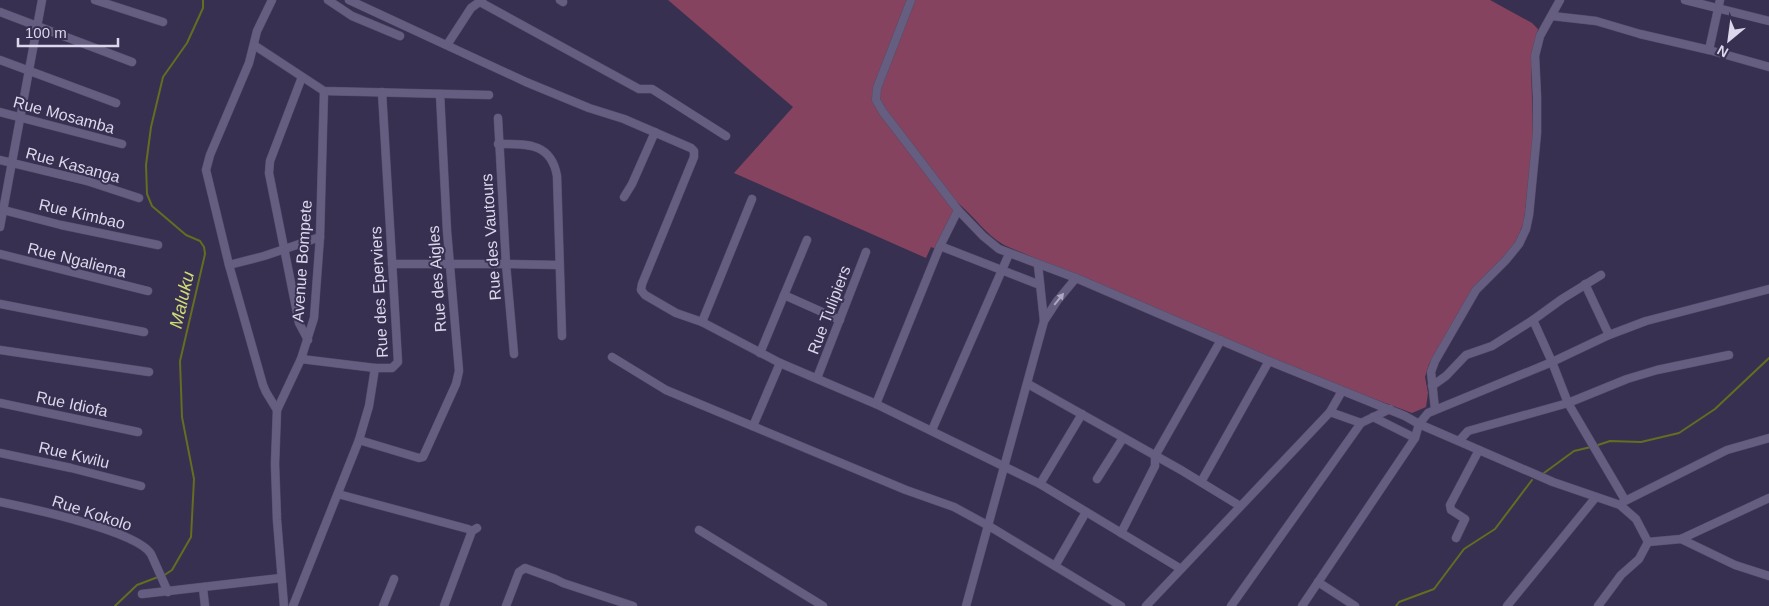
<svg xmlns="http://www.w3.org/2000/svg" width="1769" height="606" font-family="Helvetica,sans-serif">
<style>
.green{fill:#86435f}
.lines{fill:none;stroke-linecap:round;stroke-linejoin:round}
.stream{stroke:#656d20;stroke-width:2}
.minor-casing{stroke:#554d68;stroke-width:9}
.minor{stroke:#665e81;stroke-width:8}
.oneway{fill:#ada7c1}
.labels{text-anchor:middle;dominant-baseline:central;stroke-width:4;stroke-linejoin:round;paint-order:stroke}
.street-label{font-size:16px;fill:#dcd7ec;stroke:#383050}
.water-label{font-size:18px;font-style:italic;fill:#cfdc74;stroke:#383050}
</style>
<rect width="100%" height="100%" fill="#383050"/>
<path class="green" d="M 668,0 L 1490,0 L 1532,23 L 1538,29 L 1531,64 L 1533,136 L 1524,222 L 1514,246 L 1465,303 L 1429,364 L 1425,377 L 1428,393 L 1426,407 L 1412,413 L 1310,375 L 1004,245 C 986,235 974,216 958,203 L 936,249 L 931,247 L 926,258 L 734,173 L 793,107 Z"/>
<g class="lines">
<g class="stream">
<polyline points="1595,446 1610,441 1641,442 1679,433 1715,409 1769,358"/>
<polyline points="1544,473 1574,451 1591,447"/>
<polyline points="163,576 172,570 191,537 194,479 182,417 180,361 205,254 204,247 200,241 186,235 152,206 147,194 146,165 151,127 163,77 187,43 203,8 203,0"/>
<polyline points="115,606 137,585 158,577"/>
<polyline points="1396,606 1399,602 1434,589 1464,549 1495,529 1532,480"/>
</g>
<defs>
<g id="minor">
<polyline points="95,0 163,22"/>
<polyline points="272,0 257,31 249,63 210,155 206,170 229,265 263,385 266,392 277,410"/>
<polyline points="328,0 352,16 400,36"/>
<polyline points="349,0 526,82 589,108 624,119 691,148 694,151 694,157 642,284 641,290 645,295 676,313 702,322 780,363 876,404 1040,484 1181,569"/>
<polyline points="560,0 563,2"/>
<polyline points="911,0 877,88 876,100 883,112 958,210 983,236 999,249 1076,278 1269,361 1405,416 1419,424 1553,482 1620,505 1636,519 1648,542"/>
<polyline points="1685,0 1769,21"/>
<polyline points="480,2 639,89 652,89 726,136"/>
<polyline points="0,12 132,62"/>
<polyline points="1552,16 1596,21 1640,34 1709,50 1769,67"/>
<polyline points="254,45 324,91 489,95"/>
<polyline points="447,45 471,8 482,0"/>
<polyline points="1709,50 1720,0"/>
<polyline points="0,60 116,103"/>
<polyline points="302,77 270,161 269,173 299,323 308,340"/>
<polyline points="0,112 122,144"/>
<polyline points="498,118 506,264 514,354"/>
<path d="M 498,144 C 526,144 551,142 557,176 L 562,336"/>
<polyline points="0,160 87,181 139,198"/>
<polyline points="624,197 632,184 655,132"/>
<polyline points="0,209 61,225 158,245"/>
<polyline points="0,227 42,0"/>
<polyline points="940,246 1040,285"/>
<polyline points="0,254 148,291"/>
<polyline points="392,264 506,264 559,265"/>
<polyline points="229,265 264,256 320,237"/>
<polyline points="1038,265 1044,321"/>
<polyline points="1585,284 1609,335"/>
<polyline points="784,295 840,320"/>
<polyline points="0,304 144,332"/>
<polyline points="1533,320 1552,362 1568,403 1625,500"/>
<polyline points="702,322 752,199"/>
<polyline points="0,350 149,372"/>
<polyline points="760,353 807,240"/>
<polyline points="612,357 666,390 906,490 954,507 989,526 1121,606"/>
<polyline points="301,359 375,368"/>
<polyline points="817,378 866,252"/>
<polyline points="1028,384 1181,470 1240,506"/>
<polyline points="1432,386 1446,376 1466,355 1492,346 1533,320 1562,299 1601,275"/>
<polyline points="0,403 138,432"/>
<polyline points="876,404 940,246 958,210"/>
<polyline points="1435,409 1431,372 1435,361 1476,290 1506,260 1519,244 1526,229 1529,215 1537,133 1537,97 1535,56 1540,36 1560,0"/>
<polyline points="1330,412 1361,423 1390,409"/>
<polyline points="1373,417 1415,438"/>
<polyline points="753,426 780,363"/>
<polyline points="932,430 1009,254"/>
<polyline points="359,440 419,458 423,457 456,384 459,371 447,231 440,94"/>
<polyline points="1459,441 1468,431 1568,403 1627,379 1657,370 1729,355"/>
<polyline points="0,453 71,468 141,486"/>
<polyline points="1097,479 1123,438"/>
<polyline points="1201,482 1269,361"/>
<polyline points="1040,484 1082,414"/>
<polyline points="338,494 468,529 472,531"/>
<path d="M 0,502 C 29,508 137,531 151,554 L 168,592"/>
<polyline points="1623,502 1727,450 1769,438"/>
<polyline points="699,530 823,606"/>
<polyline points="1121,533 1155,466 1155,456 1221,340"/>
<polyline points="1456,538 1465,519 1451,510 1450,505 1479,450"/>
<polyline points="1681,539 1735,565 1769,576"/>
<polyline points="1648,542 1681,539 1769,498"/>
<polyline points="1055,566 1086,512"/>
<polyline points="1318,582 1355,606"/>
<polyline points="203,588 205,606"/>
<polyline points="142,594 281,578"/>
<polyline points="284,606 277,520 275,464 277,410 301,359 314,318 320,237 324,91"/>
<polyline points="293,606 359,440 369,406 375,368 392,368 398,362 382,92"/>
<polyline points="383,606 394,579"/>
<polyline points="444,606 472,531 477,528"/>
<polyline points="506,606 519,572 525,568 555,579 563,583 633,606"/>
<polyline points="966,606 1044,321 1057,301 1076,278"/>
<polyline points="1146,606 1330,412 1342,391"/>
<polyline points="1231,606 1361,423"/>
<polyline points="1302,606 1415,438 1419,424 1428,413 1552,362 1609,335 1646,321 1769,289"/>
<polyline points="1507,606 1596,497"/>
<polyline points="1598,606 1621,575 1639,559 1648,542"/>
</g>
</defs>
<use href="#minor" class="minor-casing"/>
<use href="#minor" class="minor"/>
</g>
<defs><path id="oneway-solid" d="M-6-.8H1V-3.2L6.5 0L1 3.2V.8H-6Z" transform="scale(1.25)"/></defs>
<use class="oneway" href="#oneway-solid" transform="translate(1059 299) rotate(-51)"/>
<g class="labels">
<g class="street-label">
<text transform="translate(64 115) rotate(15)">Rue Mosamba</text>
<text transform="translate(73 165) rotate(15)">Rue Kasanga</text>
<text transform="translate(82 214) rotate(13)">Rue Kimbao</text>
<text transform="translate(491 237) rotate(-94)">Rue des Vautours</text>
<text transform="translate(77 260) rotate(14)">Rue Ngaliema</text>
<text transform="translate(302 261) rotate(-86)">Avenue Bompete</text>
<text transform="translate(437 279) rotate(-94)">Rue des Aigles</text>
<text transform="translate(379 292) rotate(-93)">Rue des Eperviers</text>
<text transform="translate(829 310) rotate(-69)">Rue Tulipiers</text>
<text transform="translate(72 404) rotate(12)">Rue Idiofa</text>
<text transform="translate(74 455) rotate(13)">Rue Kwilu</text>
<text transform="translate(92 513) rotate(18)">Rue Kokolo</text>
</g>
<g class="water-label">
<text transform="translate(182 300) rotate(-77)">Maluku</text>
</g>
</g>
<g transform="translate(1729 40) rotate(209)" stroke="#383050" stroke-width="4" paint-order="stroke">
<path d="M0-4L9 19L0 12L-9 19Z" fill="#dcd7ec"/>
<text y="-8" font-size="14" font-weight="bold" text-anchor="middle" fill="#dcd7ec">N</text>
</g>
<path d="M18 38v8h100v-8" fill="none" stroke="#dcd7ec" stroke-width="2.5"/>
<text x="25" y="38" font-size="15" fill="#dcd7ec" stroke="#383050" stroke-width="4" paint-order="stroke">100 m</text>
</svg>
